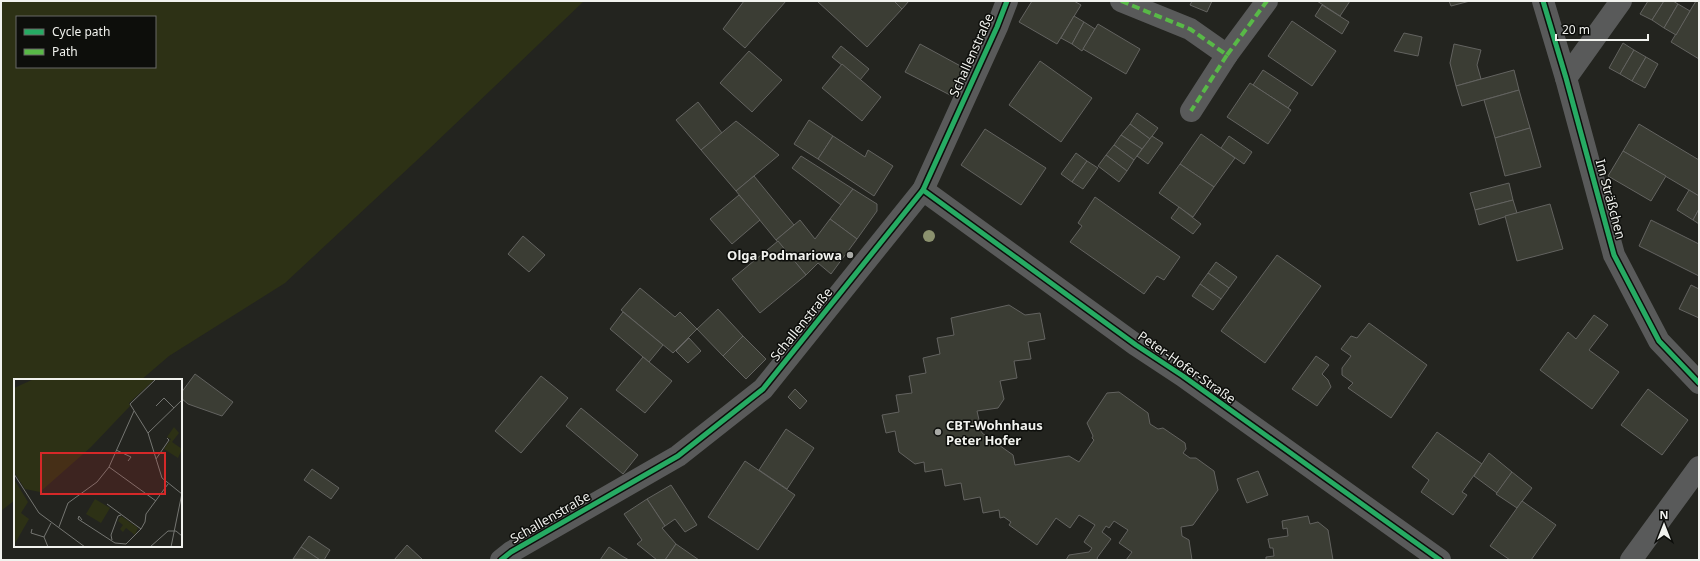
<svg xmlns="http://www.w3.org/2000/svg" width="1700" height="561" font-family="'Noto Sans',sans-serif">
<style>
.green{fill:#2d3115;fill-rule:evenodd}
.building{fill:#3b3d34;stroke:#636360}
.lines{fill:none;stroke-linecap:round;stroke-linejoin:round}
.minor{stroke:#595a5a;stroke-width:22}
.quiet{stroke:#58b947;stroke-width:4;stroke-dasharray:8 4;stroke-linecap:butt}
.cycleway-casing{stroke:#0d0e0b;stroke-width:8}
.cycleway{stroke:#26ab63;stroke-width:5}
.tree{fill:#8b916e}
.poi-dot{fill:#a9aaa6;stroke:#0d0e0b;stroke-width:1.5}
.labels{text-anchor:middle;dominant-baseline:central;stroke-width:3;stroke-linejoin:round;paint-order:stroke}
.street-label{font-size:13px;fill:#f1f2ee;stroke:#0d0e0b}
.poi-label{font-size:13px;font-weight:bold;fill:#f1f2ee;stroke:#0d0e0b;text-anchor:end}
.inset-road{fill:none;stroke:#757672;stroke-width:1}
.view{fill:#d62828;fill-opacity:0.15;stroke:#d62828;stroke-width:2}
.inset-edge{fill:none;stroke:#f1f2ee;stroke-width:2}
</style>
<rect width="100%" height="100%" fill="#23241f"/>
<path class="green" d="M 1,1 L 584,1 L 429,149 L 285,283 L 169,356 L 141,380 L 15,380 L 15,500 L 1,511 ZM 17,17 L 155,17 L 155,67 L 17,67 Z"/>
<g class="building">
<polygon points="744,1 786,1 745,48 723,29"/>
<polygon points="817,1 894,1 902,9 867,47"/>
<polygon points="894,1 909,1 902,9"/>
<polygon points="1032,1 1074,1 1081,5 1057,44 1019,22"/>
<polygon points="1192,1 1212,1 1207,12 1190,5"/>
<polygon points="1317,1 1350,1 1340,16"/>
<polygon points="1449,1 1470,1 1451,6"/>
<polygon points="1648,1 1664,1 1652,20 1640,14"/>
<polygon points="1664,1 1673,1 1678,4 1664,28 1652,20"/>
<polygon points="1696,1 1699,2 1699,59 1671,42"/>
<polygon points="1678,4 1690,11 1676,35 1664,28"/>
<polygon points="1322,5 1349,22 1342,34 1315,16"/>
<polygon points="1074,16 1084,22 1072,44 1061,38"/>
<polygon points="1292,21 1336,51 1312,86 1268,56"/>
<polygon points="1084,22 1095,29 1082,51 1072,44"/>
<polygon points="1098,24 1140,49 1126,74 1083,49"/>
<polygon points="1404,33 1422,37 1418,56 1394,51"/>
<polygon points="1623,43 1634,50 1620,74 1609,68"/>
<polygon points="920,44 966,69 952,96 905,72"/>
<polygon points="1454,44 1481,50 1477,65 1481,79 1456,86 1450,63"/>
<polygon points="841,46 869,69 860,80 832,57"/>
<polygon points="1634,50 1646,57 1632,81 1620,74"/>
<polygon points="749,51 782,80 752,112 720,83"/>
<polygon points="1646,57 1658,64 1645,88 1632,81"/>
<polygon points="1040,61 1092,98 1061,142 1009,105"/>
<polygon points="842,64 881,97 862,121 822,88"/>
<polygon points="1263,70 1298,93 1288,108 1253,85"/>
<polygon points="1514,70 1519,90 1462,106 1456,86"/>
<polygon points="1250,83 1291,110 1268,144 1227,117"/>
<polygon points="1519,90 1530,128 1495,138 1484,100"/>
<polygon points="698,102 722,133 701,150 676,120"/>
<polygon points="1137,113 1158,128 1150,139 1130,124"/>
<polygon points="809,120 833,136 818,159 794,144"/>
<polygon points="736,121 779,155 736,191 701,150"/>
<polygon points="1130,124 1150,139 1142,149 1121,135"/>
<polygon points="1639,124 1699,160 1699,196 1623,151"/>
<polygon points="1530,128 1541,167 1505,176 1495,138"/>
<polygon points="985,129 1046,168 1021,205 961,165"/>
<polygon points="1201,134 1235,158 1214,187 1180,164"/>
<polygon points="1121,135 1142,149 1134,160 1114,145"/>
<polygon points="833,136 865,157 868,150 893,166 874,196 818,159"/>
<polygon points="1152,136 1163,143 1148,164 1137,156"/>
<polygon points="1229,136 1252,152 1244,164 1221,148"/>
<polygon points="1114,145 1134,160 1127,171 1106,155"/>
<polygon points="1623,151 1666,176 1651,201 1608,176"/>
<polygon points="1076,153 1087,161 1072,182 1061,174"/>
<polygon points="1106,155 1127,171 1119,182 1098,166"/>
<polygon points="801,156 853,189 841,205 792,168"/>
<polygon points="1087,161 1098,168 1083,189 1072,182"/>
<polygon points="1180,164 1214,187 1193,217 1159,193"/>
<polygon points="754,176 794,225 776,240 736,191"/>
<polygon points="1509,183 1513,200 1475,210 1470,193"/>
<polygon points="853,189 877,204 877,211 857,239 830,219"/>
<polygon points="1689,190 1699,196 1699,209 1693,220 1677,210"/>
<polygon points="739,195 760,220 732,244 710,219"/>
<polygon points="1095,197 1180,257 1164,280 1157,276 1144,294 1070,242 1082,226 1078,223"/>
<polygon points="1513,200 1517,213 1479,225 1475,210"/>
<polygon points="1550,204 1563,249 1517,261 1505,216"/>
<polygon points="1179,207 1201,224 1193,234 1171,218"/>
<polygon points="1699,209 1699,224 1693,220"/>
<polygon points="830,219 857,239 831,274 818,263 806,275 776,240 800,220 815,239"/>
<polygon points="1651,220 1699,244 1699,276 1639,246"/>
<polygon points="523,236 545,255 529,272 508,254"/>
<polygon points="778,241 806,275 760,313 732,279"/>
<polygon points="1277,255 1321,286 1265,363 1221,331"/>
<polygon points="1216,262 1237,277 1229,288 1208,273"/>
<polygon points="1208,273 1229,288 1221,299 1200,284"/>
<polygon points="1200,284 1221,299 1213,310 1192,296"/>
<polygon points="1691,285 1699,289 1699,318 1679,309"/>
<polygon points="640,288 675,317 680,312 697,329 673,353 621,310"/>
<polygon points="1009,305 1025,315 1040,313 1045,339 1028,342 1031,359 1014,361 1017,378 1000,381 1004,399 998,408 977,411 982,433 1013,455 1015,465 1069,456 1079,462 1094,440 1092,438 1093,436 1087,423 1107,393 1119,392 1148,413 1150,424 1158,429 1163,428 1185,443 1186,449 1183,453 1190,458 1196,458 1214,471 1218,490 1193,525 1181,527 1182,536 1189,540 1192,560 1126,560 1132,552 1119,543 1128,530 1114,521 1109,528 1106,526 1102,532 1111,539 1097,558 1098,560 1066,560 1069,555 1089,552 1092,548 1084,542 1095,525 1079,515 1070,528 1056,518 1037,545 1009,525 1011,522 1004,517 1000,518 999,510 983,513 980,497 964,500 961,483 945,486 942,469 925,472 924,462 915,464 899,452 895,431 886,433 882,415 899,412 896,395 912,393 909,376 926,373 923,358 940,354 937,338 954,335 951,318"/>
<polygon points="718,309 743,336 723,356 697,329"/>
<polygon points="623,312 663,345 649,362 610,329"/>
<polygon points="1594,315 1608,325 1589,350 1619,372 1592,409 1540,370 1568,332 1576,339"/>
<polygon points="1369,323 1427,365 1391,418 1348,388 1353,383 1342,375 1342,368 1351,356 1341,349 1351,336 1357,338"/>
<polygon points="743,336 766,359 746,379 723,356"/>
<polygon points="689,338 701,351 688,363 676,351"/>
<polygon points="1316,356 1329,365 1322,374 1328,380 1331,387 1317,406 1292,389"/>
<polygon points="643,357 672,381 645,413 616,390"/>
<polygon points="195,374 233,402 222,416 188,404 181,398 181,393"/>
<polygon points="541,376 568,398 521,453 495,431"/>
<polygon points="795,389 807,401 800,409 788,397"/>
<polygon points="1648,389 1688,420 1662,455 1621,425"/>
<polygon points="581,408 638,455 623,474 566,426"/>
<polygon points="786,429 814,448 787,489 759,470"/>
<polygon points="1437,432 1482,464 1462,492 1467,495 1453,515 1421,492 1429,480 1412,467"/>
<polygon points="1489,453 1512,472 1497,493 1474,476"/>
<polygon points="745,461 795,495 758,550 708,517"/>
<polygon points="312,469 339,488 331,499 304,480"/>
<polygon points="1258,471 1268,495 1247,503 1237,479"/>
<polygon points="1512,472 1532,488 1517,508 1496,494"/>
<polygon points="671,485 697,525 685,532 675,519 665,526 647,499"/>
<polygon points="647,499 665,526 662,528 676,544 665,560 657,560 637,544 642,540 624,514"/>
<polygon points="1522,501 1556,525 1531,560 1510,560 1490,546"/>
<polygon points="1308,516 1310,524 1318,522 1328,530 1333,560 1266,560 1266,557 1274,556 1273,548 1270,548 1268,539 1288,536 1287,528 1283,529 1282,521"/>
<polygon points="309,536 330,550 324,560 320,560 301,547"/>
<polygon points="676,544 699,560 665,560"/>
<polygon points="407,545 423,560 394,560"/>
<polygon points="301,547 320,560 293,559"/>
<polygon points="609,547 622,556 629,560 600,560"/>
</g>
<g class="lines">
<g class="minor">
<polyline points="1121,1 1190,29 1227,55 1191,111"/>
<polyline points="1543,1 1566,78 1614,255 1659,341 1699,383"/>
<polyline points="1227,55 1267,1"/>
<polyline points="1566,78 1621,1"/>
<polyline points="923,190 1136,345 1183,376 1440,560"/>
<polyline points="501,560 511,552 678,456 763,389 923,190 997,27 1007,1"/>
<polyline points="1631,560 1699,467"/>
</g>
<g class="quiet">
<polyline points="1121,1 1190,29 1227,55 1191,111"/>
<polyline points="1227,55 1267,1"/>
</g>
<defs>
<g id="cycleway">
<polyline points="1543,1 1566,78 1614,255 1659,341 1699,383"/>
<polyline points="923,190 1136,345 1183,376 1440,560"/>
<polyline points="501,560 511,552 678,456 763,389 923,190 997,27 1007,1"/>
</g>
</defs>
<use href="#cycleway" class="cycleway-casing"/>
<use href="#cycleway" class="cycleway"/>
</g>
<circle class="tree" cx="929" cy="236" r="6"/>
<g class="poi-dot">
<circle cx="850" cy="255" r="4"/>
<circle cx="938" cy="432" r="4"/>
</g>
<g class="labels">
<g class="street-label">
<text transform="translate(971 55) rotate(-66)">Schallenstraße</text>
<text transform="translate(1611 199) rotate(75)">Im Sträßchen</text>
<text transform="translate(801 324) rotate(-51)">Schallenstraße</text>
<text transform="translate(1187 367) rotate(35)">Peter-Hofer-Straße</text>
<text transform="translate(550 517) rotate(-30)">Schallenstraße</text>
</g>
<g class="poi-label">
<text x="842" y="255">Olga Podmariowa</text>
<text x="946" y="425" text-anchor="start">CBT-Wohnhaus<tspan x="946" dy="15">Peter Hofer</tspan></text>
</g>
</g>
<g transform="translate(14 379)">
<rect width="168" height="168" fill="#23241f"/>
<path d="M 20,0 L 141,0 L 115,24 L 116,27 L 77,68 L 26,113 L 11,110 L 0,93 L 0,9 ZM 160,48 L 165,54 L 158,63 L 168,70 L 164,79 L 150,70 L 157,60 L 153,58 ZM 0,100 L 14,123 L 7,134 L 15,140 L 0,166 ZM 81,120 L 96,129 L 87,144 L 72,135 ZM 107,137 L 124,149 L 121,156 L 112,149 L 109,153 L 106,150 L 109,146 L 104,142 Z" fill="#2d3115"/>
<path class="inset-road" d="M 142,0 L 116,25 L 134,54 L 148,99 L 168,115M 142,27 L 150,19 L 160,29M 134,54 L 168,21M 102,71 L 117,78 L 114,82M 142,80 L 155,61 L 153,59M 95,88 L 142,122M 0,95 L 25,134 L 71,168M 93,125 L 127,150M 68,141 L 65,137 L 64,140 L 101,164 L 112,165 L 127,150 L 131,143 L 132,135 L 154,105M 45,148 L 54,124 L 83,103 L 95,88 L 120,32M 18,150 L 17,154 L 30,158M 98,161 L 97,156 L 104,137 L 107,136M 34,168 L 30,158 L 37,144M 136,168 L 154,152 L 162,152 L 168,157M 157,168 L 168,114"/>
<path class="view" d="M 27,74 L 151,74 L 151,115 L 27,115 Z"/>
<rect width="168" height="168" class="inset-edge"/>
</g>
<rect width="1700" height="561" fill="none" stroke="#f1f2ee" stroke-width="4"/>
<rect x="16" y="16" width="140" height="52" fill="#0d0e0b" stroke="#686966"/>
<rect x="24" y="29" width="20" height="6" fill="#26ab63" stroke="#686966"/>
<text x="52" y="36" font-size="12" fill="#f1f2ee">Cycle path</text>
<rect x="24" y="49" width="20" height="6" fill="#58b947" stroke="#686966"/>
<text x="52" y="56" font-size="12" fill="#f1f2ee">Path</text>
<g transform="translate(1664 525)" stroke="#0d0e0b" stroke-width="3" paint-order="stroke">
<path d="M0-3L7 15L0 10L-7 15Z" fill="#f1f2ee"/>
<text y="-6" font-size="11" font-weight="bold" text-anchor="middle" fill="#f1f2ee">N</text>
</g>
<path d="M1556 34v6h92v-6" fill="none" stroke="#f1f2ee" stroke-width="2"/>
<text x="1562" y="34" font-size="12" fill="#f1f2ee" stroke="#0d0e0b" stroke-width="3" paint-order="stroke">20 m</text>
</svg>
